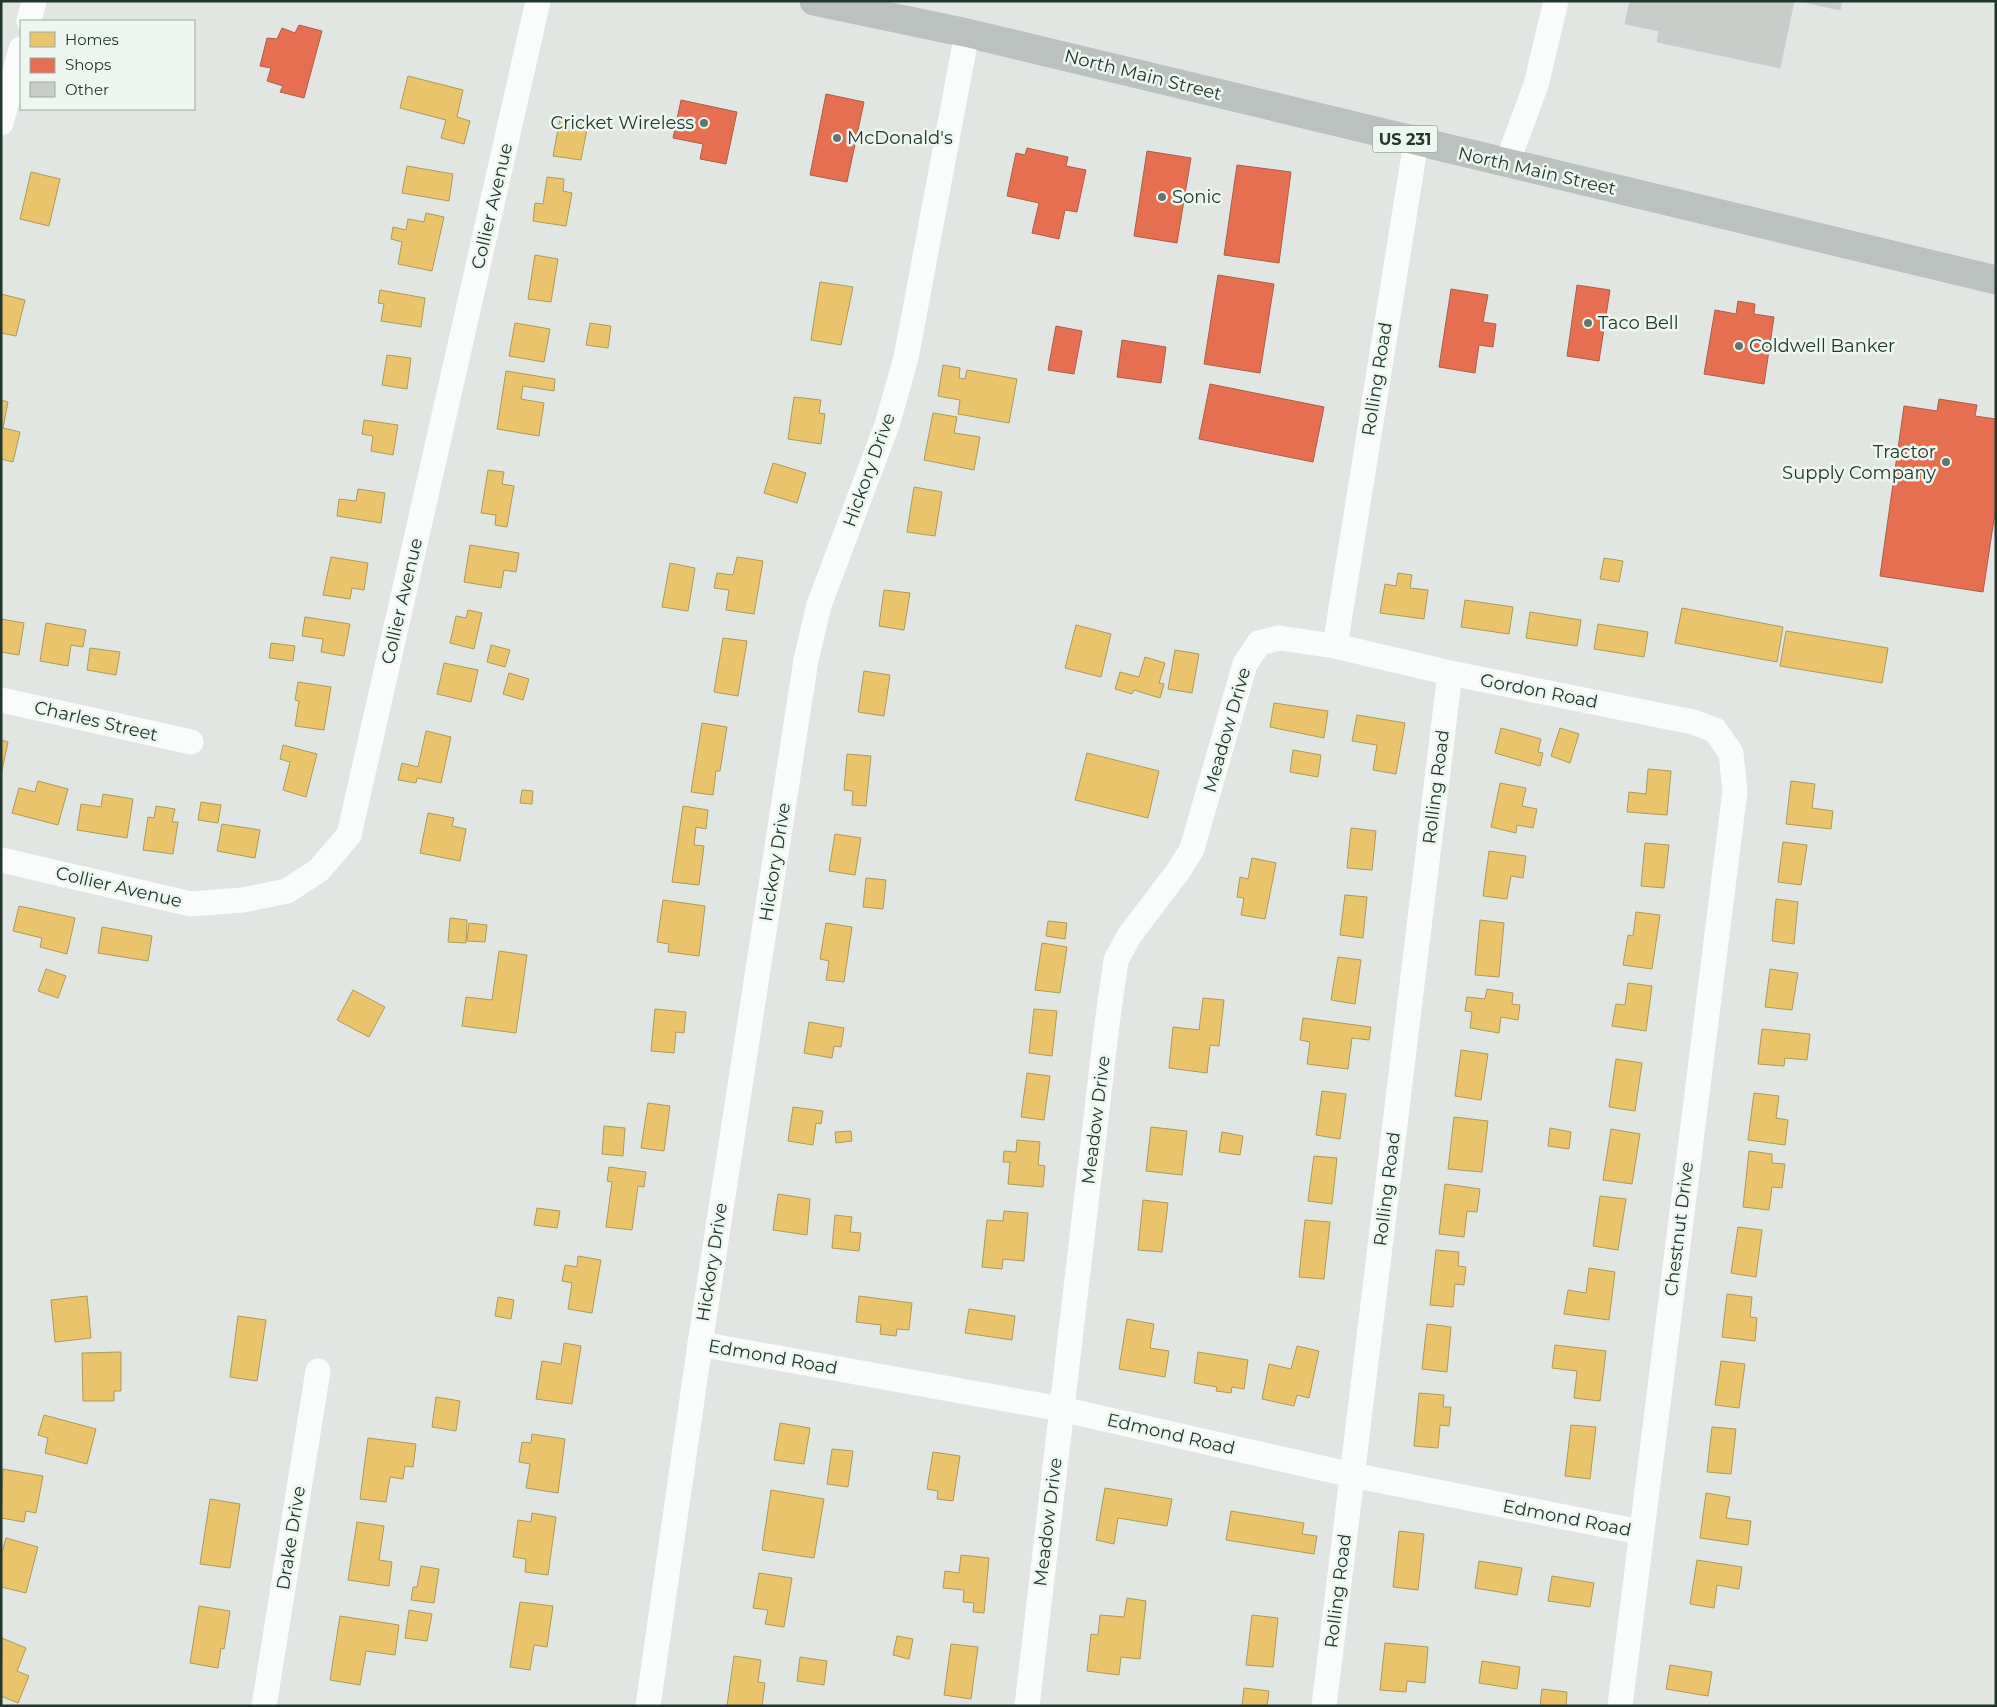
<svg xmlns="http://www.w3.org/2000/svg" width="1997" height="1707" font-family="Montserrat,sans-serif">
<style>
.homes{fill:#e9c46a;stroke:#ad9a58}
.shops{fill:#e76f51;stroke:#ac5e46}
.building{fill:#c8cdca;stroke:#c9cfcc}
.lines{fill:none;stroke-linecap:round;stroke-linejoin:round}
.highway-casing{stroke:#bcc3bf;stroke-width:29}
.minor{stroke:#fafbfb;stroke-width:25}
.highway{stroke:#bac1be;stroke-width:28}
.poi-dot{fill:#64746d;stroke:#eef6f0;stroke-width:2}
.labels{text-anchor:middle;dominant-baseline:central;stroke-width:5;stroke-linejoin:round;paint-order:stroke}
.shield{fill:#eef6f0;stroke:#5e7068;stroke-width:1}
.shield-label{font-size:16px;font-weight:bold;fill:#21372d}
.street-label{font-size:18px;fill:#21372d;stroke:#eef6f0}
.poi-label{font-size:18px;fill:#21372d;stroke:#eef6f0;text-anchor:start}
</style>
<rect width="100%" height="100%" fill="#e1e6e3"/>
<g class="homes">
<polygon points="408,76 463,90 457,117 470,121 464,144 441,138 446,120 400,108"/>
<polygon points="560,119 588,124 581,160 553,156"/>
<polygon points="407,166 453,174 449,201 402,193"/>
<polygon points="31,172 60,179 49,226 20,219"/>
<polygon points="547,177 564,179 563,191 572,193 566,226 533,221 535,203 543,204"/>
<polygon points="426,213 444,217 432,271 398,264 402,242 391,239 393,227 406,230 408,219 424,222"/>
<polygon points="535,255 558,259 551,302 528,299"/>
<polygon points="820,282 853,287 841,345 811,340"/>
<polygon points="380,290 425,298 421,327 381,321 384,304 378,303"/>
<polygon points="1,294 25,300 16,336 1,333"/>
<polygon points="515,323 550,329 544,362 509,356"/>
<polygon points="590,323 611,326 608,348 586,345"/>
<polygon points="387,355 411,358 407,389 382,385"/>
<polygon points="943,365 960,368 959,378 965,379 967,370 1017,379 1009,423 958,414 960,400 938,396"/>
<polygon points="506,371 555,379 554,391 523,386 521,399 544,403 539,436 497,429"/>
<polygon points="794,397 821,400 819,413 825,414 821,444 788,439"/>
<polygon points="1,400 8,402 3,428 20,432 13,462 1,459"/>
<polygon points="933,413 957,417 954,433 980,437 974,470 924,460"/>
<polygon points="364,420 398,425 393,455 371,451 373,436 362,434"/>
<polygon points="773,463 806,473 797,503 764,493"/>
<polygon points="488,470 504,472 502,484 514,486 507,527 495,525 496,515 481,513"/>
<polygon points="914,487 942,492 935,536 907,532"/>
<polygon points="358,489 385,493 381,523 337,516 339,499 356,501"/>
<polygon points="470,545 519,553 516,572 504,570 501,588 464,582"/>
<polygon points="331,557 368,563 364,590 352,588 350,599 323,595"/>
<polygon points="737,557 763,561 754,614 726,610 729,590 714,588 717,573 733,575"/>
<polygon points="1604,558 1623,561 1619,582 1600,579"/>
<polygon points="670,563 695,568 688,611 662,607"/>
<polygon points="1398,573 1412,575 1410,588 1428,590 1424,619 1380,613 1385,584 1396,586"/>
<polygon points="884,590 910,593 904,630 879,626"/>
<polygon points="1465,600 1513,607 1509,634 1461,627"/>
<polygon points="1682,608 1783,627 1777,662 1675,643"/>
<polygon points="468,610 482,613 474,649 450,643 456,616 466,618"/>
<polygon points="1530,612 1581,620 1577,646 1526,638"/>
<polygon points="305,617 350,624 344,656 321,652 323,639 302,636"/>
<polygon points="1,619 24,623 19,655 1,652"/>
<polygon points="46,623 86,630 83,647 71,645 68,666 40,661"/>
<polygon points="1598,624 1648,632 1644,657 1594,649"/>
<polygon points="1076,625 1111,634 1101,677 1065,668"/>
<polygon points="1786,631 1888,648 1882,683 1780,666"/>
<polygon points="723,638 747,641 738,696 714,692"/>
<polygon points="271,643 295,646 293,661 269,658"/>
<polygon points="491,645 510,650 505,667 487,662"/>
<polygon points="90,648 120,652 116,675 87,670"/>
<polygon points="1175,650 1199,654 1192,693 1168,689"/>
<polygon points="1145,657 1165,663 1159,683 1164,684 1160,698 1134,690 1132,694 1115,689 1120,672 1139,677"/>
<polygon points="444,663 478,670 471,702 437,694"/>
<polygon points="864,671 890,675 884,716 858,712"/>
<polygon points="509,673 529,679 523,700 503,694"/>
<polygon points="298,682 331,687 324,730 295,726 299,701 295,700"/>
<polygon points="1274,703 1328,711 1324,738 1270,727"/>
<polygon points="1357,715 1405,723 1396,774 1373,770 1377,745 1352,741"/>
<polygon points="702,723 727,727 720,771 716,771 713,795 691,792"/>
<polygon points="1501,728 1541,739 1538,752 1543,753 1540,766 1495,753"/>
<polygon points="1560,728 1579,734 1570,763 1551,756"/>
<polygon points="426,731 451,737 441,783 417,778 416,783 398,780 402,763 418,767"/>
<polygon points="1,740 8,742 1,775"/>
<polygon points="283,745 317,754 306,797 283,790 290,762 280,759"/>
<polygon points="1293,750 1321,755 1318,777 1290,772"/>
<polygon points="1087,753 1159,771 1148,818 1075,800"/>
<polygon points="847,754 871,756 866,806 852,805 853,791 844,790"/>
<polygon points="1648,769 1671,771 1667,815 1627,812 1629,792 1646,794"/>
<polygon points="38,781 68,789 58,825 12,813 19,788 35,792"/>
<polygon points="1791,781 1815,784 1812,808 1833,811 1831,829 1786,824"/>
<polygon points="1500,783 1526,788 1522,806 1537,809 1533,828 1517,825 1516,833 1491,827"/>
<polygon points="522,790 533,791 532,804 520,803"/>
<polygon points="103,794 133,799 127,838 77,830 81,804 101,807"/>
<polygon points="201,802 221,805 218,823 198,820"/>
<polygon points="156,806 175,809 172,822 178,822 173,854 143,850 148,817 154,818"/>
<polygon points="683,806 708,810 706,829 696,827 694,845 704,846 699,885 672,882"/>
<polygon points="428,813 454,818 452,826 466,829 460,861 420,853"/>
<polygon points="222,824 260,830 255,858 217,851"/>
<polygon points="1351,828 1376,831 1372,870 1347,868"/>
<polygon points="835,834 861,838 855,875 829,871"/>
<polygon points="1783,842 1807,845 1801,885 1778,882"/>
<polygon points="1645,843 1669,845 1664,888 1641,886"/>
<polygon points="1489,851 1526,856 1523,878 1511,876 1507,899 1483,896"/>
<polygon points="1252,858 1276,863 1265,919 1241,915 1244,898 1237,897 1240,877 1248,879"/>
<polygon points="866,878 886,880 883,909 863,907"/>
<polygon points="1345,895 1367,897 1363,938 1340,935"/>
<polygon points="1776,899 1798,902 1794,944 1772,941"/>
<polygon points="663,900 705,906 699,956 668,952 669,944 657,942"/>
<polygon points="19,906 75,918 67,954 40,947 42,938 13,931"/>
<polygon points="1636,912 1660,915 1652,969 1623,965 1628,935 1633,936"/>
<polygon points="450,918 467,920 466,943 448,942"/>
<polygon points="1480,920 1504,923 1499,977 1475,975"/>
<polygon points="1048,921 1067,923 1065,939 1046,936"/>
<polygon points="469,923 487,925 485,942 467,941"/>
<polygon points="826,923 852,927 844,982 826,980 829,961 820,959"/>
<polygon points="102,927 152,936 148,961 98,953"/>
<polygon points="1042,943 1067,947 1060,993 1035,990"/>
<polygon points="499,951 527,955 516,1033 462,1026 466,997 492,1000"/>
<polygon points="1338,957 1361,960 1355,1004 1331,1000"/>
<polygon points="46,969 66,976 58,998 38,991"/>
<polygon points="1770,969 1798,973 1792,1010 1765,1007"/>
<polygon points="1628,983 1652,986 1646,1031 1612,1026 1616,1004 1625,1005"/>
<polygon points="1487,989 1513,993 1512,1004 1520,1005 1518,1020 1501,1017 1499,1033 1470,1028 1472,1012 1465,1011 1467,997 1485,999"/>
<polygon points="353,990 385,1007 369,1037 337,1020"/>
<polygon points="1203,998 1224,1000 1219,1046 1210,1045 1207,1073 1169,1068 1173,1027 1199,1030"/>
<polygon points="655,1009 686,1012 684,1033 676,1032 674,1053 651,1051"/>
<polygon points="1034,1009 1057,1011 1052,1056 1029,1053"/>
<polygon points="1303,1018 1371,1027 1369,1040 1352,1038 1348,1069 1307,1064 1310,1042 1300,1040"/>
<polygon points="809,1022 844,1028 841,1047 834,1046 832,1058 804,1053"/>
<polygon points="1762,1029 1810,1034 1807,1060 1785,1058 1784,1066 1758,1064"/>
<polygon points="1461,1050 1488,1054 1481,1100 1455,1096"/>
<polygon points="1616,1059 1642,1063 1635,1111 1609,1107"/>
<polygon points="1027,1073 1050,1076 1044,1120 1021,1117"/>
<polygon points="1322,1091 1346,1094 1340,1139 1316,1135"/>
<polygon points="1754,1093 1779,1096 1776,1118 1788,1120 1785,1145 1748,1140"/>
<polygon points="648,1103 670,1106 664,1151 641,1148"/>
<polygon points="793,1107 823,1111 821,1124 816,1123 813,1145 788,1141"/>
<polygon points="1454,1117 1488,1121 1482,1172 1448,1169"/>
<polygon points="604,1126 625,1128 623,1156 602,1154"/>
<polygon points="1151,1127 1187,1131 1182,1175 1146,1171"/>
<polygon points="1550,1128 1571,1132 1569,1149 1548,1146"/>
<polygon points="1611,1129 1640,1134 1632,1184 1603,1180"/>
<polygon points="851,1131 852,1141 836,1143 835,1132"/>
<polygon points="1222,1132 1243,1136 1240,1155 1219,1152"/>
<polygon points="1017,1140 1040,1142 1038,1165 1045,1166 1043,1187 1008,1184 1010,1162 1003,1162 1004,1151 1016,1152"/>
<polygon points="1749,1151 1772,1154 1772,1163 1785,1164 1782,1188 1772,1187 1769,1210 1743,1207"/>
<polygon points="1314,1156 1337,1158 1332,1204 1308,1201"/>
<polygon points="609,1167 646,1172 644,1187 638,1186 632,1230 606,1227 612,1182 607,1181"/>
<polygon points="1445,1184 1480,1189 1477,1212 1467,1211 1464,1237 1439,1234"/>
<polygon points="778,1194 810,1199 807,1235 773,1230"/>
<polygon points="1600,1196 1626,1199 1618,1250 1593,1246"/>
<polygon points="1143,1200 1168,1203 1162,1252 1138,1250"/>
<polygon points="537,1208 560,1211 557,1228 534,1225"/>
<polygon points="1004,1211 1028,1213 1024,1261 1003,1259 1002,1269 982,1267 987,1220 1003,1221"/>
<polygon points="835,1215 852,1217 850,1232 861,1233 859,1251 832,1248"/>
<polygon points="1305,1220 1330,1222 1324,1279 1299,1277"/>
<polygon points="1738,1227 1762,1230 1756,1277 1731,1273"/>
<polygon points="1436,1250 1459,1252 1458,1266 1466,1267 1464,1285 1455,1284 1453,1307 1430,1305"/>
<polygon points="578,1256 601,1260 592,1313 568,1309 572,1283 562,1281 565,1265 577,1267"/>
<polygon points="1589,1268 1615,1272 1609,1320 1564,1314 1568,1290 1586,1293"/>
<polygon points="1727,1294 1752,1297 1750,1317 1757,1318 1755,1341 1722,1337"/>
<polygon points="87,1296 91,1338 55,1342 51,1300"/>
<polygon points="859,1296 912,1303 909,1330 897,1329 896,1336 880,1334 881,1325 856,1322"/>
<polygon points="498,1297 514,1300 511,1319 495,1316"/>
<polygon points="969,1309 1015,1316 1012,1340 965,1333"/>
<polygon points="238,1316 266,1320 257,1381 230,1377"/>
<polygon points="1127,1319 1154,1324 1150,1348 1169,1351 1165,1377 1119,1369"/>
<polygon points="1427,1324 1451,1327 1447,1372 1422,1369"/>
<polygon points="564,1343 581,1346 572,1404 536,1399 542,1361 561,1364"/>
<polygon points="1555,1345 1606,1351 1600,1401 1574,1398 1577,1371 1552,1368"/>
<polygon points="1297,1346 1319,1351 1309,1398 1297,1395 1294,1406 1262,1399 1269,1364 1291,1369"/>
<polygon points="121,1352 121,1391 114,1391 114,1401 83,1401 82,1353"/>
<polygon points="1198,1352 1248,1360 1244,1389 1232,1387 1231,1393 1216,1391 1217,1387 1194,1383"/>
<polygon points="1721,1361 1745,1364 1739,1408 1715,1405"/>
<polygon points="1419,1393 1444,1395 1443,1407 1451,1407 1449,1426 1440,1425 1438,1448 1414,1446"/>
<polygon points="436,1397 460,1401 456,1431 432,1427"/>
<polygon points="44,1415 96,1429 87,1464 45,1453 48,1438 38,1435"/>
<polygon points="780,1423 810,1428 804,1464 774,1460"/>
<polygon points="1571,1425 1596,1427 1590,1479 1565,1476"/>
<polygon points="1712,1427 1736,1429 1731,1474 1707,1472"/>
<polygon points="532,1434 565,1439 558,1493 526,1488 530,1464 519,1462 522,1442 531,1443"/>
<polygon points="368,1438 416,1444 413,1467 405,1466 403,1479 390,1477 386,1502 360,1499"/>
<polygon points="832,1449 853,1451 848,1487 827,1484"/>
<polygon points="933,1452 960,1456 953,1501 937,1499 938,1491 927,1489"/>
<polygon points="3,1469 43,1476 36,1513 26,1511 24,1522 1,1518"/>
<polygon points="1105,1488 1172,1499 1167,1526 1118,1518 1114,1544 1096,1540"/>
<polygon points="771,1490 824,1499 814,1558 762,1550"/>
<polygon points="1706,1493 1730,1497 1726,1518 1751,1521 1748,1545 1700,1538"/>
<polygon points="210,1499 240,1504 230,1568 200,1564"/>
<polygon points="1231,1511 1304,1523 1302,1534 1317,1536 1314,1554 1226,1540"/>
<polygon points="532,1513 556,1517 548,1575 525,1572 526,1559 513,1557 518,1520 531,1522"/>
<polygon points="357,1522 384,1526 379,1560 392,1562 389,1586 348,1580"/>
<polygon points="1399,1531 1424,1534 1418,1590 1393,1587"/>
<polygon points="6,1538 38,1547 26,1593 1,1587 1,1556"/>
<polygon points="961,1555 989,1558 984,1613 973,1612 974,1603 963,1602 964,1590 943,1588 945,1571 959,1573"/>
<polygon points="1697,1560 1742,1567 1739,1589 1717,1585 1714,1608 1690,1604"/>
<polygon points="1479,1561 1522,1568 1517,1595 1475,1588"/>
<polygon points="421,1566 439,1569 434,1603 411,1600 413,1587 417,1587"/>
<polygon points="759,1573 792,1578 784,1627 765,1624 768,1610 753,1608"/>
<polygon points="1552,1576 1594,1583 1590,1607 1548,1601"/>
<polygon points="1127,1598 1146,1601 1140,1659 1121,1657 1119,1675 1087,1671 1091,1634 1098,1635 1100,1615 1124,1617"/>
<polygon points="520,1602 553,1606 547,1647 534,1645 530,1670 510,1667"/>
<polygon points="199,1606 230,1611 224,1649 221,1648 218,1668 190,1663"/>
<polygon points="409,1610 432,1614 427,1641 405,1638"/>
<polygon points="1252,1615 1278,1618 1273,1667 1246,1665"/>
<polygon points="340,1616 399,1625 395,1655 366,1651 360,1685 330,1680"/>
<polygon points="897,1636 913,1639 909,1659 893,1655"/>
<polygon points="2,1638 26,1648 17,1671 29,1676 18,1703 1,1696"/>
<polygon points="1385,1643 1428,1647 1425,1683 1407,1681 1406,1692 1380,1690"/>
<polygon points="951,1644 978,1647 971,1699 944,1695"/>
<polygon points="734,1656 761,1660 758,1682 765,1683 762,1706 727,1706"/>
<polygon points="800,1657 827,1661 824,1685 797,1681"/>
<polygon points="1482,1661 1520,1667 1517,1689 1479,1683"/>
<polygon points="1670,1665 1712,1672 1708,1696 1666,1689"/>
<polygon points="1244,1688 1269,1691 1267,1706 1242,1706"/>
<polygon points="1542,1689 1567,1692 1566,1706 1540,1706"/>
</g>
<g class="shops">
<polygon points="299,25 322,31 304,98 280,92 283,86 267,81 271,68 260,66 267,38 277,39 282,28 295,33"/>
<polygon points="826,94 864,102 847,182 810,175"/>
<polygon points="681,100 737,112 726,164 700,159 703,144 673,138"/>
<polygon points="1027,148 1068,157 1066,166 1086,170 1077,212 1065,210 1059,239 1032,233 1039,203 1007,196 1016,153 1025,155"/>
<polygon points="1147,151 1191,158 1177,243 1134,236"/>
<polygon points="1237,165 1291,172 1279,263 1224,255"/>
<polygon points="1218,275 1274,284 1260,373 1204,364"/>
<polygon points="1577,285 1610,290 1599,361 1567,356"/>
<polygon points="1451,289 1488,295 1483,322 1496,324 1493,347 1479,345 1475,373 1439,367"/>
<polygon points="1738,301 1755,304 1754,314 1774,317 1764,384 1704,374 1715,310 1736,314"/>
<polygon points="1056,326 1082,331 1074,374 1048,370"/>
<polygon points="1122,340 1166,347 1161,383 1117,377"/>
<polygon points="1210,384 1324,407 1313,462 1199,439"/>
<polygon points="1939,399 1977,405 1975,416 1996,419 1996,506 1983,592 1880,576 1904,406 1937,411"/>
</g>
<g class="building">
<polygon points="1630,1 1794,1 1780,68 1657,42 1659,31 1625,24"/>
<polygon points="1799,1 1842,1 1840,10"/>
</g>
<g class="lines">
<defs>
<polyline id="highway" points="814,1 967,33 1996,280"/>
</defs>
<use href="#highway" class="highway-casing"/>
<g class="minor">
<polyline points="29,21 34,1"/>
<polyline points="1,123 21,49"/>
<polyline points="1507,163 1536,85 1556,1"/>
<polyline points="1335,646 1416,142"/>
<polyline points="1,700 191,742"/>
<polyline points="1,860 191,904 243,900 287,891 319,870 349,835 538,1"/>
<polyline points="700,1344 1061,1409 1352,1475 1640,1532"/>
<polyline points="264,1706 318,1371"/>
<polyline points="648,1706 700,1344 806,660 819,605 887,425 906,358 967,33"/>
<polyline points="1027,1706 1107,1024 1116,960 1129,936 1179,870 1192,849 1245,664 1259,643 1279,638 1335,646 1450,673 1693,722 1715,730 1731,753 1735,791 1620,1706"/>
<polyline points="1324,1706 1450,673"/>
</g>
<use href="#highway" class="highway"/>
</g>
<g class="poi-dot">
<circle cx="704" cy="123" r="5"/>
<circle cx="837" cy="138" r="5"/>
<circle cx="1162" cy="197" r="5"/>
<circle cx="1588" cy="323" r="5"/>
<circle cx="1739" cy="346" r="5"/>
<circle cx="1946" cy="462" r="5"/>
</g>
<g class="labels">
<rect class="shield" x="1372.5" y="125.5" width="65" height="27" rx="4"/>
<g class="shield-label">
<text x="1405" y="139">US 231</text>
</g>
<g class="street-label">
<text transform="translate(1143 75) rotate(14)">North Main Street</text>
<text transform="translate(1537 171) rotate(13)">North Main Street</text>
<text transform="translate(492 206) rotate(-77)">Collier Avenue</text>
<text transform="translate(1377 379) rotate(-81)">Rolling Road</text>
<text transform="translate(869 470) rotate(-70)">Hickory Drive</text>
<text transform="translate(402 601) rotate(-77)">Collier Avenue</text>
<text transform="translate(1539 691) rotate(11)">Gordon Road</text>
<text transform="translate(96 721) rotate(13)">Charles Street</text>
<text transform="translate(1227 730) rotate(-74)">Meadow Drive</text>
<text transform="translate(1436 787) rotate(-83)">Rolling Road</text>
<text transform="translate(775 862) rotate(-81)">Hickory Drive</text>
<text transform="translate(119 887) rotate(13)">Collier Avenue</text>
<text transform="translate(1096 1120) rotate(-83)">Meadow Drive</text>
<text transform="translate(1387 1189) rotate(-83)">Rolling Road</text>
<text transform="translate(1679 1229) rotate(-83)">Chestnut Drive</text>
<text transform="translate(712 1262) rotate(-81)">Hickory Drive</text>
<text transform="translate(773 1357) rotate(10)">Edmond Road</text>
<text transform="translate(1171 1434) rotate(13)">Edmond Road</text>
<text transform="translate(1567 1518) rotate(11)">Edmond Road</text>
<text transform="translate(1048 1522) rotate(-83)">Meadow Drive</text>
<text transform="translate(291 1538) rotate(-81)">Drake Drive</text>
<text transform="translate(1338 1591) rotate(-83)">Rolling Road</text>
</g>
<g class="poi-label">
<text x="694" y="123" text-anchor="end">Cricket Wireless</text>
<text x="847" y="138">McDonald's</text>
<text x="1172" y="197">Sonic</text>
<text x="1598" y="323">Taco Bell</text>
<text x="1749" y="346">Coldwell Banker</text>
<text x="1936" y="452" text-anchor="end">Tractor<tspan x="1936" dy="21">Supply Company</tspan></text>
</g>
</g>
<rect width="1997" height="1707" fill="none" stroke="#21372d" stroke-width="5"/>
<rect x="20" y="20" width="175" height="90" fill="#eef6f0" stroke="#9caaa2"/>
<rect x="30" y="32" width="25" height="15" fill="#e9c46a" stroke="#9caaa2"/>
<text x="65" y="45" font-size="15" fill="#21372d">Homes</text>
<rect x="30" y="58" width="25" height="15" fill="#e76f51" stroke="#9caaa2"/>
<text x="65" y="70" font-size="15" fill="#21372d">Shops</text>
<rect x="30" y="82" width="25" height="15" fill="#c8cdca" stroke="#9caaa2"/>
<text x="65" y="95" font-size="15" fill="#21372d">Other</text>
</svg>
